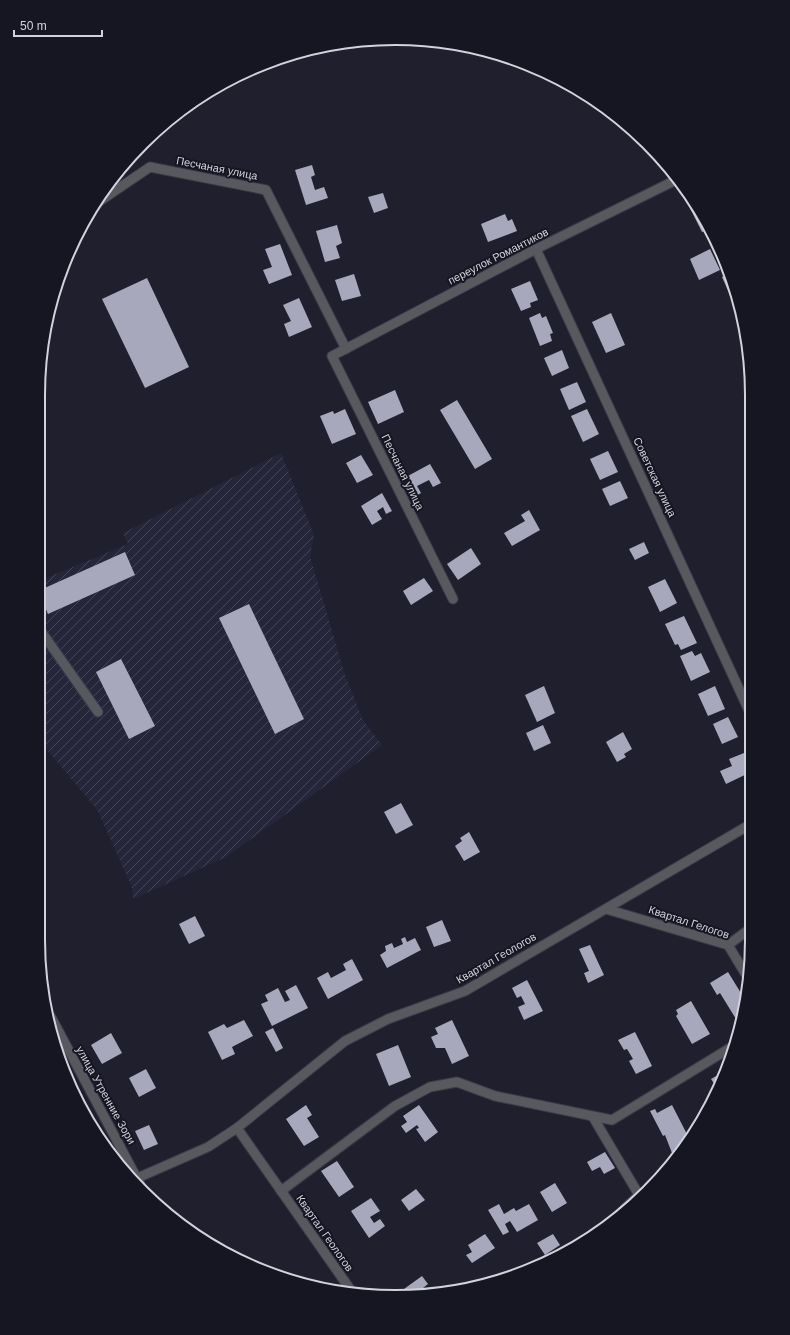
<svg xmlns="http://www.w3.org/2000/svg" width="790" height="1335" font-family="Helvetica,sans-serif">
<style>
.industrial{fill:url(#industrial-furrows)}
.building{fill:#a7a8bb}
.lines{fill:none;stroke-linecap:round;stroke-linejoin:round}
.minor-casing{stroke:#3b3c49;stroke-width:11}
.minor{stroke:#58585f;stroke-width:9}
.labels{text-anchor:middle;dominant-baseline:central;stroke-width:4;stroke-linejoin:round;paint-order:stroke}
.street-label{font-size:11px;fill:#d1d2dc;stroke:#161623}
.rim{fill:none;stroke:#d1d2dc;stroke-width:2}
</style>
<defs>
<pattern id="industrial-furrows" width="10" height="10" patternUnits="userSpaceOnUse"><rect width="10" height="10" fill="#26263a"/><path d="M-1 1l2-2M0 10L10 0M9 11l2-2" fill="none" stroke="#444556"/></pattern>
</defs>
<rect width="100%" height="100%" fill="#1f1f2d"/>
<polygon class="industrial" points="281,453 314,535 310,556 345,675 363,720 382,745 226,857 133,899 132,888 98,811 38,739 39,575 46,578 128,544 123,533"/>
<g class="building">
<polygon points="312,165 315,175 311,177 315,190 324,187 328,198 306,205 295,170"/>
<polygon points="383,193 388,208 374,213 368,197"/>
<polygon points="696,206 704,216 710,229 702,232 690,208"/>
<polygon points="505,214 508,221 512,219 517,231 488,242 481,224"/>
<polygon points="337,225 342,243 336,246 340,258 325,262 316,231"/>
<polygon points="280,244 292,275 269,284 263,270 272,267 265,249"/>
<polygon points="710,249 720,270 699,280 690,259"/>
<polygon points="354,274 361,296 342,301 335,280"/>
<polygon points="730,274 735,292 730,295 722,277"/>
<polygon points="147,278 189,367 145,388 102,299"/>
<polygon points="530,281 538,300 530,303 531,307 521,311 511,289"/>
<polygon points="299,298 312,327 289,337 284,324 291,321 283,305"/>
<polygon points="540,313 542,318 546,316 553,333 550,334 552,341 540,346 529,318"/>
<polygon points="611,313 625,345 606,353 592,322"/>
<polygon points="562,350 569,368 552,376 544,358"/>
<polygon points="577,382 586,402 569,410 560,389"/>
<polygon points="395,390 404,412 378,424 368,402"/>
<polygon points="457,400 492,459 475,469 440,410"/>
<polygon points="345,409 356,434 332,444 320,416 333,411 334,414"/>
<polygon points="587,409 599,434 583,442 571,416"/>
<polygon points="608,451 618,472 600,480 590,459"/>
<polygon points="361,455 373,475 357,483 346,463"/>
<polygon points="430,464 441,483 433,487 429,480 417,486 421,493 416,496 406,477"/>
<polygon points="620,481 628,498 610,506 602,489"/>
<polygon points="382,493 392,511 386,514 383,507 377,511 382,519 372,525 361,506"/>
<polygon points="529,510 540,530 512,546 504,533 525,521 521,515"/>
<polygon points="644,542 649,553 635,560 629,549"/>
<polygon points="471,548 481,564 458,580 447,564"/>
<polygon points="125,552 135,575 48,614 38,591"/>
<polygon points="424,578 433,591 411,605 403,591"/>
<polygon points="665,579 677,603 660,612 648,587"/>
<polygon points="249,604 304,719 275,734 219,618"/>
<polygon points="684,616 697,643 681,650 678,644 675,645 665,624"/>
<polygon points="692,651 695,656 701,653 710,672 691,681 680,656"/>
<polygon points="121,659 155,726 129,739 96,672"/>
<polygon points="544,686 555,713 537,722 525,695"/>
<polygon points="715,686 725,709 708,716 698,694"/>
<polygon points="728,717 738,737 722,744 713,724"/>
<polygon points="543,725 551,743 534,751 526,733"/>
<polygon points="623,732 632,749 624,754 626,757 617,762 606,742"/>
<polygon points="744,753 751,772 726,784 720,771 732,766 729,759"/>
<polygon points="401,803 413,825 396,834 384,812"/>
<polygon points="469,832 480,852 464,861 455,846 462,841 460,838"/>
<polygon points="195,916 205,936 189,944 179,924"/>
<polygon points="442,920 451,941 434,947 426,927"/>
<polygon points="405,937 407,942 415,938 421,950 387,968 380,955 386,951 385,946 392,943 394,948 403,944 401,939"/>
<polygon points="590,945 604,975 588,983 584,973 589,971 579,949"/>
<polygon points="352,959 363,980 328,999 317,978 328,972 331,978 346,970 343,964"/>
<polygon points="751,959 751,964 750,968 747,962"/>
<polygon points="728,972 744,998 741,1015 736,1019 720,993 717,995 710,983"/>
<polygon points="527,980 543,1011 524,1020 518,1007 525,1004 521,996 517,998 512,988"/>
<polygon points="296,985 308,1008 272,1026 261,1004 268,1001 265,995 278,988 285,1002 290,1000 285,991"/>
<polygon points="691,1001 710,1034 692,1044 676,1016 678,1014 676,1010"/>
<polygon points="244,1020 253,1036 232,1047 235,1054 222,1060 208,1032 224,1024 227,1028"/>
<polygon points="452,1020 469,1056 452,1064 445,1048 436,1048 431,1037 438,1034 435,1028"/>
<polygon points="273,1028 283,1048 276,1052 265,1032"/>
<polygon points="635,1032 652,1066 636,1074 629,1061 633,1059 627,1049 624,1050 618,1040"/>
<polygon points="111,1033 122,1053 102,1064 91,1045"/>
<polygon points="398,1045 411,1077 389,1086 376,1054"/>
<polygon points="146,1069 156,1088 139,1097 129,1078"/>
<polygon points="725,1071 717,1088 711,1079"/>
<polygon points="306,1105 312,1115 307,1118 319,1137 304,1146 286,1119"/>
<polygon points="419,1105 438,1132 425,1142 416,1129 419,1128 417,1125 406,1133 401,1126 407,1122 403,1116"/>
<polygon points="672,1105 690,1140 684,1147 672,1153 665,1135 663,1136 650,1111 655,1109 657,1113"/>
<polygon points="149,1125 158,1144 144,1150 135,1131"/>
<polygon points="605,1152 615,1168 604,1174 600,1167 592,1171 587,1162"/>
<polygon points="337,1161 354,1187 339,1197 321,1171"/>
<polygon points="555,1183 567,1203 552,1212 540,1192"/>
<polygon points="416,1189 425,1200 409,1211 401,1200"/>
<polygon points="371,1198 380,1211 370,1217 374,1223 380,1219 385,1226 369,1238 351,1211"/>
<polygon points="499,1204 504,1214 514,1208 516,1211 529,1204 538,1220 517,1232 510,1221 505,1224 509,1232 503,1235 488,1210"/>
<polygon points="485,1234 495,1248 472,1263 466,1255 472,1252 468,1245"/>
<polygon points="553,1234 560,1245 545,1255 537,1243"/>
<polygon points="422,1276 428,1284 423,1288 428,1294 418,1296 408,1295 404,1289"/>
</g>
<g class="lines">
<defs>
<g id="minor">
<polyline points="94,205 150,167 266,190 346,349"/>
<polyline points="536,249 751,715"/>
<polyline points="453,599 332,356 536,249 676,180"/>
<polyline points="38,627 98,712"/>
<polyline points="606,909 728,945 748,978"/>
<polyline points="728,945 751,928"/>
<polyline points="51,1017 140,1184"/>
<polyline points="593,1117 639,1195 615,1218"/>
<polyline points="237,1128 350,1289"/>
<polyline points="135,1179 208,1147 237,1128 345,1041 388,1019 465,991 751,824"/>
<polyline points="281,1191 395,1106 430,1087 457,1082 495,1096 612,1120 735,1045"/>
</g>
</defs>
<use href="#minor" class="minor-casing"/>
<use href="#minor" class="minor"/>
</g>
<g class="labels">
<g class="street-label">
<text transform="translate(217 168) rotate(11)">Песчаная улица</text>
<text transform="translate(498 256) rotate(-27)">переулок Романтиков</text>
<text transform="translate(403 472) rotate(64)">Песчаная улица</text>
<text transform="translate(655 477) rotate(65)">Советская улица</text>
<text transform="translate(689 922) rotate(18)">Квартал Гелогов</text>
<text transform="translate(496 958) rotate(-30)">Квартал Геологов</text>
<text transform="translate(106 1095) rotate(61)">улица Утренние Зори</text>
<text transform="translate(325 1233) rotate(55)">Квартал Геологов</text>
</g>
</g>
<path d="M0 0H790V1335H0ZM395 45H395A350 350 0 0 1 745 395V940A350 350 0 0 1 395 1290H395A350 350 0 0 1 45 940V395A350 350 0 0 1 395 45Z" fill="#161623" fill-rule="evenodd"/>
<path class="rim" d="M395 45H395A350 350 0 0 1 745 395V940A350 350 0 0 1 395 1290H395A350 350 0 0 1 45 940V395A350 350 0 0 1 395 45Z"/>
<path d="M14 30v6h88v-6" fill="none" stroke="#d1d2dc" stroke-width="2"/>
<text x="20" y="30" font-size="12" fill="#d1d2dc" stroke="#161623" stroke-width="3" paint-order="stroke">50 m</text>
</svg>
